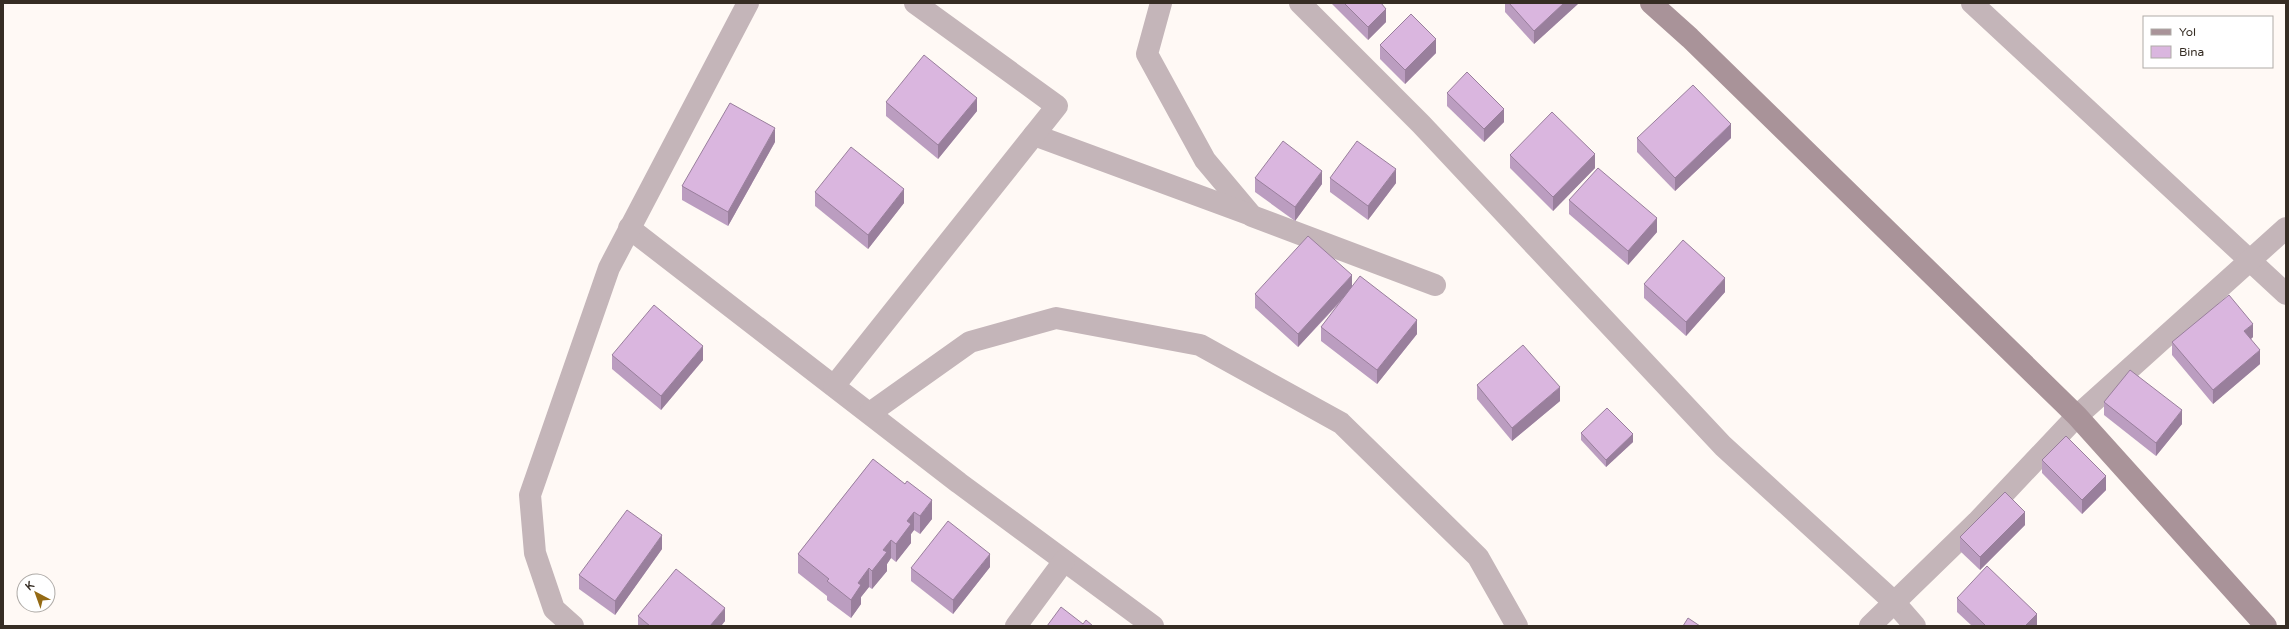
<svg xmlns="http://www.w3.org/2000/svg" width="2289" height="629" font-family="'Varela Round',sans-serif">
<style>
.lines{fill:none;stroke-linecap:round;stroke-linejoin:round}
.street{stroke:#c4b5b9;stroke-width:22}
.secondary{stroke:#a99399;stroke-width:22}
.wall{fill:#bb9dc0}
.shaded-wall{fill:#997f9c}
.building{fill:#dab6df;stroke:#997f9c}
</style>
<rect width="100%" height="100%" fill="#fff9f5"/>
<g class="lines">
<g class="street">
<polyline points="1161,3 1147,54 1205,160 1252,216 1435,285"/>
<polyline points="1300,3 1421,124 1723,446 1894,602 1915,626"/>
<polyline points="1972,3 2286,294"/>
<polyline points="1034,135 1251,215"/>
<polyline points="629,228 959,483 1153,626"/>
<polyline points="834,386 1057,106 915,3"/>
<polyline points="870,413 970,342 1056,318 1200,345 1341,423 1478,557 1517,626"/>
<polyline points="573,626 554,609 535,553 530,495 609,268 748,3"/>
<polyline points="1016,626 1064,561"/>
<polyline points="1870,626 1977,522 2077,416 2286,228"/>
</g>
<polyline class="secondary" points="1651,3 1690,38 2077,416 2266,626"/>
</g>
<g class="wall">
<polygon points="1331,3 1381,3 1386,22 1368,40"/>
<polygon points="1505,3 1579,3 1534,44 1505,12"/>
<polygon points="1380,45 1436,53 1405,84 1380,59"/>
<polygon points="1447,93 1504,122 1484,142 1447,106"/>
<polygon points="886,102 977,111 938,159 886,116"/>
<polygon points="1637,138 1731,138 1675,191 1637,152"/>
<polygon points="775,142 728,226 682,200 682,186"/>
<polygon points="1510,155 1595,168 1553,211 1510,168"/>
<polygon points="1255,178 1322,184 1295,221 1255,192"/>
<polygon points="1330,178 1396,183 1368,220 1330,192"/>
<polygon points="815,192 904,203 868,249 815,206"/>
<polygon points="1569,200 1657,232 1628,265 1569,214"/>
<polygon points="1644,284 1725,292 1686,336 1644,298"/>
<polygon points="1352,287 1417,334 1377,384 1321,341 1321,327 1344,298 1298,347 1255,308 1255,294"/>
<polygon points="2253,337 2251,339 2260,364 2213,404 2172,355 2172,342"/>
<polygon points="612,355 703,360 661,410 612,369"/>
<polygon points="1477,385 1560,401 1512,441 1477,399"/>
<polygon points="2104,402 2182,424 2156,456 2104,415"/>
<polygon points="1581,433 1633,442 1606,467 1581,440"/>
<polygon points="873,459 932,519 920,534 914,530 911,534 911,543 896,562 891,558 887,564 887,571 872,589 869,587 861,597 861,604 851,618 827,600 827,596 798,573 798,554"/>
<polygon points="2042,460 2106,490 2082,514 2042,473"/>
<polygon points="2025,525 1980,570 1960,551 1960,537"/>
<polygon points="662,549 615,615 579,589 579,575"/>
<polygon points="2286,549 2286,573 2285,572 2285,550"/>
<polygon points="990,567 953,614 911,581 911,568"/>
<polygon points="1957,598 2037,626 1972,626 1957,612"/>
<polygon points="638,616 725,621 721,626 638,626"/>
</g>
<g class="shaded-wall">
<polygon points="1564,3 1579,3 1534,44 1534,31"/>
<polygon points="1386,9 1386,22 1368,40 1368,27"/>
<polygon points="1436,39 1436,53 1405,84 1405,70"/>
<polygon points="977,98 977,111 938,159 938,145"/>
<polygon points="1504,109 1504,122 1484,142 1484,129"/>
<polygon points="1731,124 1731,138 1675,191 1675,178"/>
<polygon points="775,128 775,142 728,226 728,212"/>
<polygon points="1595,154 1595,168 1553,211 1553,197"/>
<polygon points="1396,169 1396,183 1368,220 1368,206"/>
<polygon points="1322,171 1322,184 1295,221 1295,207"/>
<polygon points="904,189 904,203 868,249 868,235"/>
<polygon points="1657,218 1657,232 1628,265 1628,251"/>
<polygon points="1352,275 1352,288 1298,347 1298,334"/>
<polygon points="1725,278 1725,292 1686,336 1686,322"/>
<polygon points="1417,320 1417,334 1377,384 1377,370"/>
<polygon points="2253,324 2253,337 2244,345 2244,331"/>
<polygon points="703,346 703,360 661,410 661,396"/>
<polygon points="2260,350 2260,364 2213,404 2213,390"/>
<polygon points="1560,387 1560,401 1512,441 1512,428"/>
<polygon points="2182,410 2182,424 2156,456 2156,443"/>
<polygon points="1633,434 1633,442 1606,467 1606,460"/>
<polygon points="2106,476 2106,490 2082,514 2082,500"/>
<polygon points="932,500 932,519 920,534 920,516"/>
<polygon points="914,512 914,530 911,534 911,543 896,562 896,544 907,521"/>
<polygon points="2025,512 2025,525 1980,570 1980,557"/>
<polygon points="662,535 662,549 615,615 615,601"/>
<polygon points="891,540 891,558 887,564 887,571 872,589 872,571 883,550"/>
<polygon points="990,554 990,567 953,614 953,600"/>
<polygon points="869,568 869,587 861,597 861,604 851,618 851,600 858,583"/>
<polygon points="725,608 725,621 721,626 710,626"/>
<polygon points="2037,614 2037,626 2025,626"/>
</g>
<g class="building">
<polygon points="1344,3 1381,3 1386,9 1368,27"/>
<polygon points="1509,3 1564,3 1534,31"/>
<polygon points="1411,14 1436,39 1405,70 1380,45"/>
<polygon points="924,55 977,98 938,145 886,102"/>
<polygon points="1467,72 1504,109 1484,129 1447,93"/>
<polygon points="1693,85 1731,124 1675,178 1637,138"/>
<polygon points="730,103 775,128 728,212 682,186"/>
<polygon points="1552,112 1595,154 1553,197 1510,155"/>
<polygon points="1283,141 1322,171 1295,207 1255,178"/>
<polygon points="1357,141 1396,169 1368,206 1330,178"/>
<polygon points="851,147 904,189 868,235 815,192"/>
<polygon points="1598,168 1657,218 1628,251 1569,200"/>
<polygon points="1308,236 1352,275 1298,334 1255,294"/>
<polygon points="1683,240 1725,278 1686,322 1644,284"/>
<polygon points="1360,276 1417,320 1377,370 1321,327"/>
<polygon points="2229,295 2253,324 2244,331 2260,350 2213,390 2172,342"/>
<polygon points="654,305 703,346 661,396 612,355"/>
<polygon points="1523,345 1560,387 1512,428 1477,385"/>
<polygon points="2130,370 2182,410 2156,443 2104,402"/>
<polygon points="1607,408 1633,434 1606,460 1581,433"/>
<polygon points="2066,436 2106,476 2082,500 2042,460"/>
<polygon points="873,459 905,484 907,481 932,500 920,516 914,512 907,521 911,524 896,544 891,540 883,550 887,552 872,571 869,568 858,583 861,585 851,600 827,581 829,579 798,554"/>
<polygon points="2005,492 2025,512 1980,557 1960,537"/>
<polygon points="627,510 662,535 615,601 579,575"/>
<polygon points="948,521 990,554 953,600 911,568"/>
<polygon points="1987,566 2037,614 2025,626 1986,626 1957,598"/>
<polygon points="676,569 725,608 710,626 650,626 638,616"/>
<polygon points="1061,607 1083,624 1086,620 1093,626 1047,626"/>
<polygon points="1688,618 1700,626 1683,626"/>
</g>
<rect width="2289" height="629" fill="none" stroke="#362d24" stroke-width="8"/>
<rect x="2143" y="16" width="130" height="52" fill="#ffffff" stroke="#afaba7"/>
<rect x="2151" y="29" width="20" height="6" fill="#a99399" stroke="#afaba7"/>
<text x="2179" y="36" font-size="12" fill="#362d24">Yol</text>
<rect x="2151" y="46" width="20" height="12" fill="#dab6df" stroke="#afaba7"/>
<text x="2179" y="56" font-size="12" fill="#362d24">Bina</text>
<g transform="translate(36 593) rotate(319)"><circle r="19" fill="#ffffff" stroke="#afaba7"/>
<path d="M0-3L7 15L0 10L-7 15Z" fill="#946a14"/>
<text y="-6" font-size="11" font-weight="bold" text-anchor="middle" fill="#362d24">K</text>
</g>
</svg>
